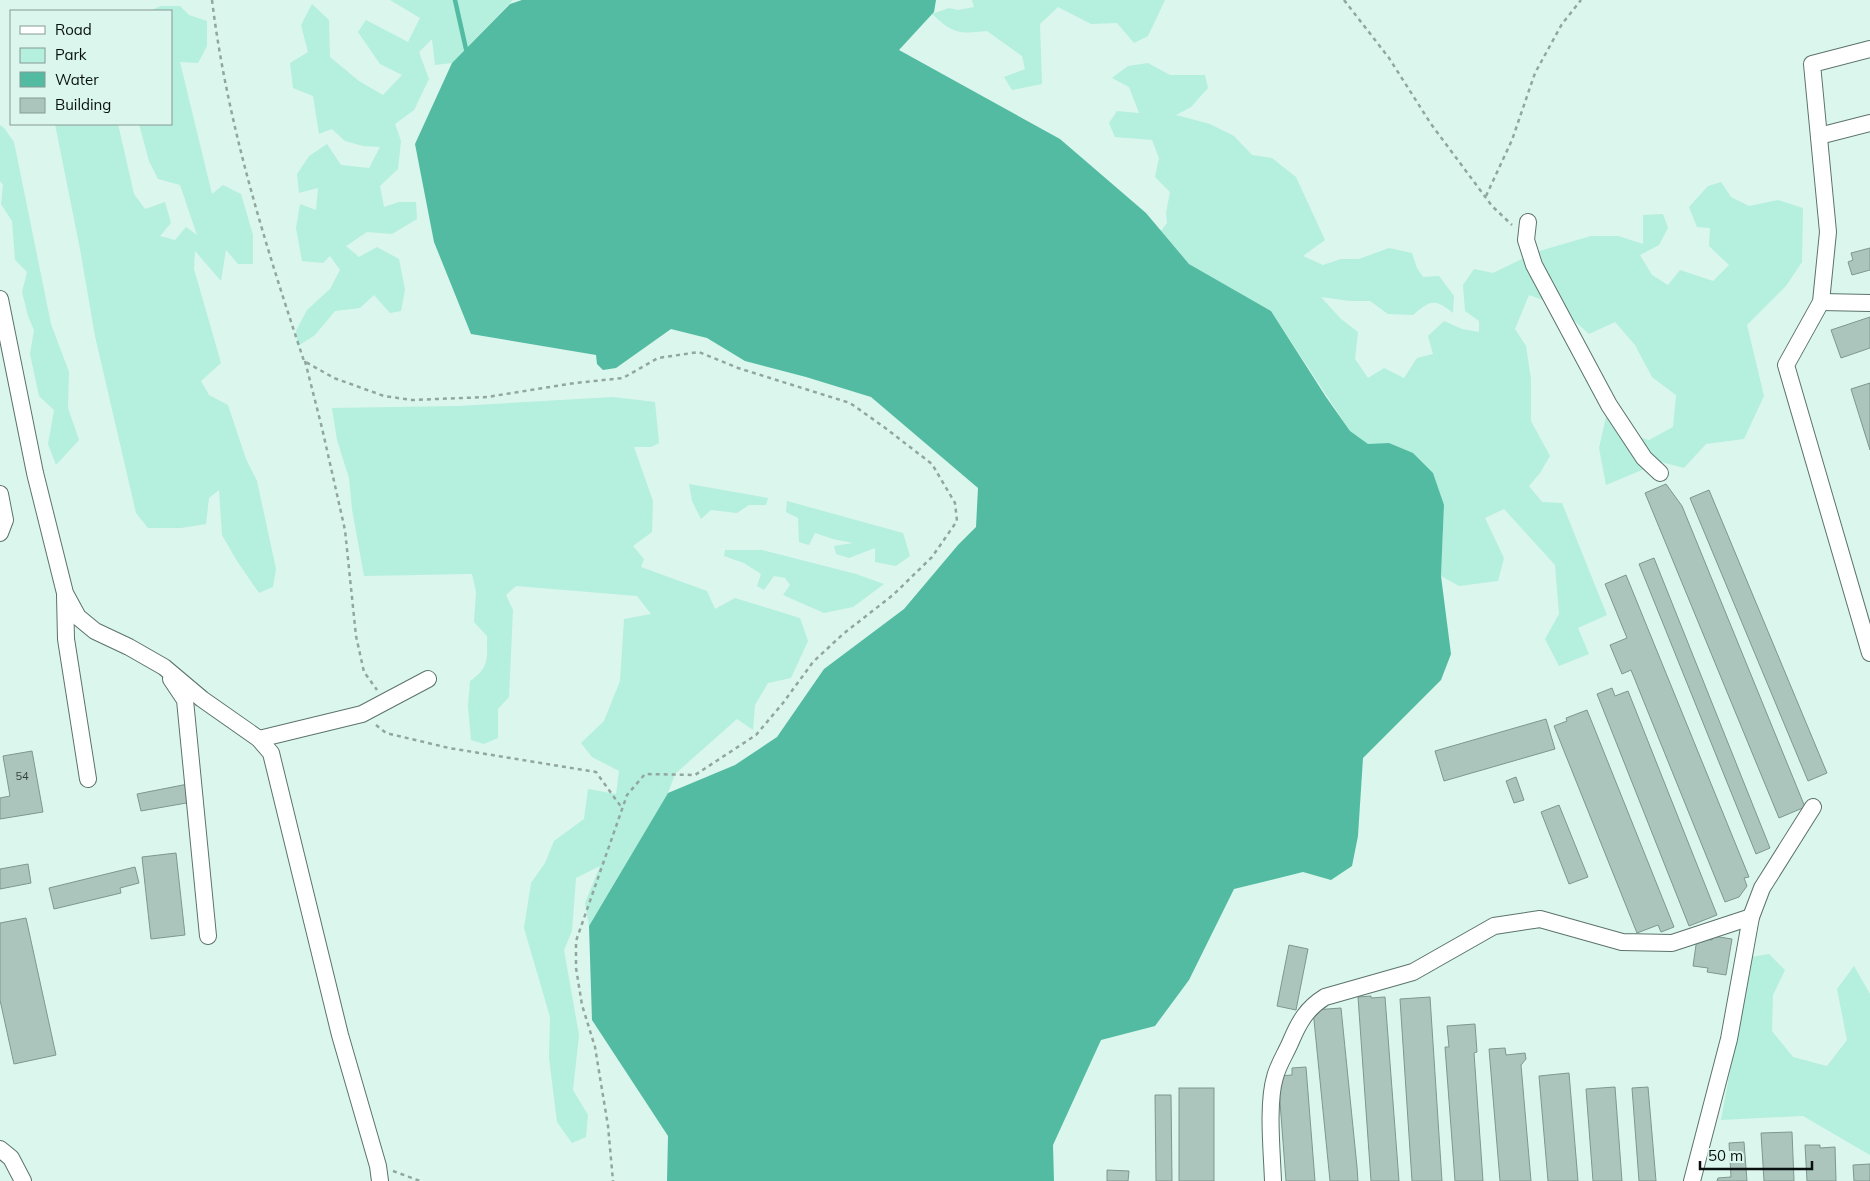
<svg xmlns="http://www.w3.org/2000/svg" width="1870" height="1181" font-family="Mulish,sans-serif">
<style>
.green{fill:#b5efde}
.water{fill:#53bba2}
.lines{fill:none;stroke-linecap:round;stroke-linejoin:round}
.stream{stroke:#53bba2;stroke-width:4.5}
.building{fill:#abc5bd;stroke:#7e978f}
.minor-casing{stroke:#5b736c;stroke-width:18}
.path{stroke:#91a69f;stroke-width:2.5;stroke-dasharray:4 4;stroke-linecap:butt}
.minor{stroke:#fff;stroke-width:16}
.labels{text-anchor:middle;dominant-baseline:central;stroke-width:4;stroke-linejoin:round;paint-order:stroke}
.number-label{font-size:11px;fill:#313e3a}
</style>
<rect width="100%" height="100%" fill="#dbf6ed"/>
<g class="green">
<polygon points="390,0 513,0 452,63 435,65 432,39 419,52 429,79 414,110 395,124 401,141 398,169 380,186 384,207 399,202 416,202 417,219 392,234 367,232 346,246 359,257 377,247 399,259 405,290 401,311 390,313 374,295 360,308 335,311 315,335 298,346 296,331 307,310 330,289 340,270 330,256 323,263 302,261 296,228 300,204 316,210 318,188 299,193 297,174 309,156 327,144 341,165 369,168 380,147 363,146 345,141 332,129 319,134 313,96 293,88 290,63 308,52 301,25 312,4 329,20 330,57 359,81 383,95 402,75 380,64 358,32 366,20 408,42 420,18"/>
<path d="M 972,0 L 1165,0 L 1148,36 L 1134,43 L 1117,23 L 1091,24 L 1058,7 L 1040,24 L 1042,84 L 1012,90 L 1004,77 L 1025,69 L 1022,56 L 987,31 C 958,34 954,34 932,14 L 949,8 L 958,10 L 974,7 Z"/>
<polygon points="161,6 180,6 189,15 207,21 207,46 198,63 180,62 212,194 223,185 241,194 253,235 253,264 238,264 226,250 221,281 195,251 194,269 221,363 201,381 209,395 228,405 246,459 257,481 276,569 273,587 259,593 237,561 222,535 219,490 209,498 206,524 181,528 148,528 136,513 95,336 80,249 55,124 118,124 134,194 145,209 165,202 171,223 160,236 175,240 186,227 197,235 180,185 158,179 149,161 139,124 171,124 171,11 149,11"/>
<path d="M 1148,63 L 1170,75 L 1205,75 L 1208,88 L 1191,107 L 1176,115 L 1210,124 L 1234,136 L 1252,155 L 1272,158 L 1296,177 L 1325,240 L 1303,256 L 1323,265 L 1341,259 L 1359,259 L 1389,248 L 1412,253 L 1417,268 L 1423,277 L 1439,276 L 1454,296 L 1453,313 C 1435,298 1430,300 1413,315 L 1388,314 L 1370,301 L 1350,301 L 1321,297 L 1341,319 L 1358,332 L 1355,359 L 1368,378 L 1384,368 L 1404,378 L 1417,358 L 1433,354 L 1428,336 L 1444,321 L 1462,329 L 1479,332 L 1479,321 L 1465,311 L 1463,285 L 1474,269 L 1493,273 L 1536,252 L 1591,236 L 1618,236 L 1643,244 L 1643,215 L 1663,214 L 1668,228 L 1659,245 L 1640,255 L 1652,275 L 1668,285 L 1680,270 L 1713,281 L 1729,265 L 1709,246 L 1710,228 L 1697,227 L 1689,207 L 1708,186 L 1721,182 L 1731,197 L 1749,206 L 1778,200 L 1803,208 L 1802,262 L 1786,286 L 1747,325 L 1764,396 L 1744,439 L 1706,444 L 1684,468 L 1661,462 L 1606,485 L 1599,448 L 1606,417 L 1627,434 L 1649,440 L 1673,427 L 1676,395 L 1652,377 L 1635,345 L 1615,322 L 1589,334 L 1557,305 L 1529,295 L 1515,329 L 1526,346 L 1531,379 L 1531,421 L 1550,456 L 1540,473 L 1529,486 L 1542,502 L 1562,503 L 1607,615 L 1578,628 L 1589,654 L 1559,666 L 1545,639 L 1559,614 L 1555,565 L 1504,509 L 1485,518 L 1504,558 L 1498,581 L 1459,586 L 1441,576 L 1444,505 L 1389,443 L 1368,445 L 1350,431 L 1271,311 L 1189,264 L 1161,231 L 1167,223 L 1166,213 L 1170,192 L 1155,177 L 1159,158 L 1152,140 L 1115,137 L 1109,123 L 1117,111 L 1139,113 L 1129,87 L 1112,78 L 1128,66 Z"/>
<polygon points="0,125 4,128 14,142 51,324 69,372 68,408 79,440 56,465 48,444 54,410 39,396 30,354 34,330 28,316 22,292 27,272 15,260 12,221 1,204 3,185 0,181"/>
<path d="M 613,397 L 655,402 L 659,443 L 651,447 L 634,447 L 653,501 L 652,532 L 633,546 L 644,559 L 641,567 L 707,591 L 715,609 L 735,598 L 800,618 L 808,641 L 791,678 L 768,683 L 755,705 L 753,730 L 737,719 L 675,774 L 668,793 L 589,926 L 585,903 L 600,866 L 576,878 L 572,931 L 564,950 L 579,1035 L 573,1090 L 588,1115 L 586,1137 L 572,1143 L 557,1122 L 549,1058 L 550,1017 L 524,928 L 531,883 L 545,863 L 554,841 L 584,819 L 588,789 L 616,794 L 619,771 L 592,757 L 581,743 L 604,721 L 620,681 L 624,619 L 651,614 L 637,596 L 516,586 L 506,595 L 513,610 L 509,697 L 498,709 L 498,738 L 484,744 L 471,740 L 468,706 L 470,681 C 490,667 487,658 487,636 L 474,622 L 476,592 L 472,574 L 364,576 L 352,509 L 349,478 L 337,440 L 332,408 L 458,406 Z"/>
<polygon points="689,484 768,498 766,505 749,505 737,513 711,510 701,519 692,501"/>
<polygon points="787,501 903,533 910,556 896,566 875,562 875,548 849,558 836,554 834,546 853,543 833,539 815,533 809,545 799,542 798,518 786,512"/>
<polygon points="725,550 762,550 856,574 884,584 853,607 824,613 783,595 790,585 785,578 774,576 764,590 757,586 761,574 744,563 724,556"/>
<polygon points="1769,954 1785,970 1773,995 1772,1031 1793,1057 1827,1066 1847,1040 1837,989 1854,966 1870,994 1870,1155 1803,1116 1721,1120 1751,957"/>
</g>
<polygon class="water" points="522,0 936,0 934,12 899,50 1060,139 1146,213 1189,264 1271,311 1326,397 1350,431 1368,444 1389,443 1413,453 1433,473 1444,505 1441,576 1451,654 1441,680 1363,758 1358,836 1352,866 1331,880 1303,872 1234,889 1189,980 1155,1026 1101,1040 1053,1145 1054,1181 667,1181 668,1136 592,1020 589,926 668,793 735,765 777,737 824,669 904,609 958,545 976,527 978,488 871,397 806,377 745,361 707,338 671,329 616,368 603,370 597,364 596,355 471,334 434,242 415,144 452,63 510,4"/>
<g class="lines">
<polyline class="stream" points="455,0 466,49"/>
</g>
<g class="building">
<polygon points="1870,248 1870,270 1852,275 1848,262 1853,260 1851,253"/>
<polygon points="1870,317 1870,348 1841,358 1831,330"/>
<polygon points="1870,383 1870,450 1851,389"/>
<polygon points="1666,484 1682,506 1805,807 1779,818 1645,493"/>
<polygon points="1709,490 1827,773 1808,781 1690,498"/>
<polygon points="1654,558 1770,848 1756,854 1639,564"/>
<polygon points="1626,575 1749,877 1744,878 1747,886 1739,897 1725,902 1631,670 1622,674 1610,645 1627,638 1605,584"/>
<polygon points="1612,688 1615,696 1628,691 1717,915 1689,926 1597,694"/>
<polygon points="1587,710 1674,927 1661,932 1658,925 1637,933 1554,726 1567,721 1566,718"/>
<polygon points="1546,719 1555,749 1444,781 1435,751"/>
<polygon points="32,751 43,812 0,819 0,798 10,796 3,756"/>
<polygon points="1516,777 1524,800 1514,803 1506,781"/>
<polygon points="188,784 192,802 141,811 137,794"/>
<polygon points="1559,805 1588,877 1569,884 1541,812"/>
<polygon points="176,853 185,935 151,939 142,857"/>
<polygon points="28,864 31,883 0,889 0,869"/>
<polygon points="135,867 139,883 120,888 121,893 54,909 49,888"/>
<polygon points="26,918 56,1055 14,1064 0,1000 0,923"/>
<polygon points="1713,936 1732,939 1726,975 1707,972 1708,968 1693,966 1697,938 1712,940"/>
<polygon points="1289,945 1308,949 1296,1010 1277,1006"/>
<polygon points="1371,996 1371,998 1385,997 1399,1181 1371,1181 1358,997"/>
<polygon points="1430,997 1442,1181 1412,1181 1400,999"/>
<polygon points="1341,1008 1357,1167 1358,1181 1330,1181 1313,1010"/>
<polygon points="1475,1024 1477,1052 1474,1053 1483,1181 1455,1181 1445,1047 1449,1047 1447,1026"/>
<polygon points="1505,1048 1506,1055 1525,1053 1526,1059 1521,1065 1531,1181 1500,1181 1489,1049"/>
<polygon points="1306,1067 1315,1181 1286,1181 1278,1076 1292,1075 1292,1068"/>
<polygon points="1569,1073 1578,1181 1548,1181 1539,1076"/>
<polygon points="1615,1087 1622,1181 1593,1181 1586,1089"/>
<polygon points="1648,1087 1656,1181 1639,1181 1632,1088"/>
<rect x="1179" y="1088" width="35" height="93"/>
<polygon points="1155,1095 1171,1095 1172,1181 1156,1181"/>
<polygon points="1792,1132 1794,1181 1764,1181 1761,1133"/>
<polygon points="1744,1142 1747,1181 1717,1181 1718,1178 1731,1177 1729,1143"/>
<polygon points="1805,1145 1820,1145 1820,1148 1835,1147 1836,1181 1807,1181"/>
<polygon points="1870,1164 1870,1181 1854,1181 1853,1165"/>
<polygon points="1107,1170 1129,1171 1128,1181 1107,1181"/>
</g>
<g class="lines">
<defs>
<g id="minor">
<polyline points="1870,49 1812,64 1828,232 1821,302 1786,365 1870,653"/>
<polyline points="1819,136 1870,123"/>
<polyline points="1528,222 1526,240 1534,265 1609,405 1644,458 1660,473"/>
<polyline points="0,299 35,473 65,593 78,617 95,631 129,647 164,667 202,699 259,739 271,753 340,1035 378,1166 380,1181"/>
<polyline points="1821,302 1870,303"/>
<polyline points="0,494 5,520 0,533"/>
<polyline points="65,595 66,639 88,779"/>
<polyline points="171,679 185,700 208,936"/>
<polyline points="259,739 362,714 428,679"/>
<polyline points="0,1149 11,1158 23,1181"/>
<path d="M 1273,1181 C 1272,1152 1267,1104 1275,1077 C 1278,1065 1286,1053 1291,1041 C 1299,1022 1307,1008 1325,997 L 1413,972 L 1494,926 L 1540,919 L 1622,942 L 1672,943 L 1751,917"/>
<polyline points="1692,1181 1729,1039 1751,917 1762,888 1813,807"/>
</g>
</defs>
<use href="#minor" class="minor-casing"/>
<g class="path">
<path d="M 212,0 C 227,123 265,244 304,361 L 334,378 L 384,396 L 412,400 L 487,397 L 575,383 L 623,378 L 658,358 L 699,352 L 738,368 L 850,403 L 884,427 L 932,464 L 955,503 L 957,521 L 932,557 L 893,595 L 843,634 L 813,662 L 783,703 L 756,735 L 695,775 L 645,774 L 627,795 L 576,941 L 576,968 L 582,1005 L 595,1047 L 608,1126 L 613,1181"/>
<polyline points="1344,0 1389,58 1431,124 1492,206 1512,225"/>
<polyline points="1486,196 1512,140 1535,73 1562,24 1581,0"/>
<polyline points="305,361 322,428 345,530 356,636 364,672 377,690"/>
<polyline points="376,725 386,733 449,748 596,772 622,808"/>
<polyline points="393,1171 420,1181"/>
</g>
<use href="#minor" class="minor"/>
</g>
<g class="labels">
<g class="number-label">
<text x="22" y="776">54</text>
</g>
</g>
<rect x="10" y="10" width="162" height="115" fill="#dbf6ed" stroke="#879a94"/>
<rect x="20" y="26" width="25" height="8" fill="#ffffff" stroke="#879a94"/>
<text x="55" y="35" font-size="15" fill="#08110f">Road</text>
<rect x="20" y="48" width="25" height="15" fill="#b5efde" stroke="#879a94"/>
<text x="55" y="60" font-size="15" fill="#08110f">Park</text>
<rect x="20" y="72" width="25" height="15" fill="#53bba2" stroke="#879a94"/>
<text x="55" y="85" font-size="15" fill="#08110f">Water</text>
<rect x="20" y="98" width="25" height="15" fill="#abc5bd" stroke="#879a94"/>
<text x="55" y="110" font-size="15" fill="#08110f">Building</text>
<path d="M1700 1161v8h112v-8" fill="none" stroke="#08110f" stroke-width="2.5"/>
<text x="1708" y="1161" font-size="15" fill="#08110f" stroke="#dbf6ed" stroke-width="4" paint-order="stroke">50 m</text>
</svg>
